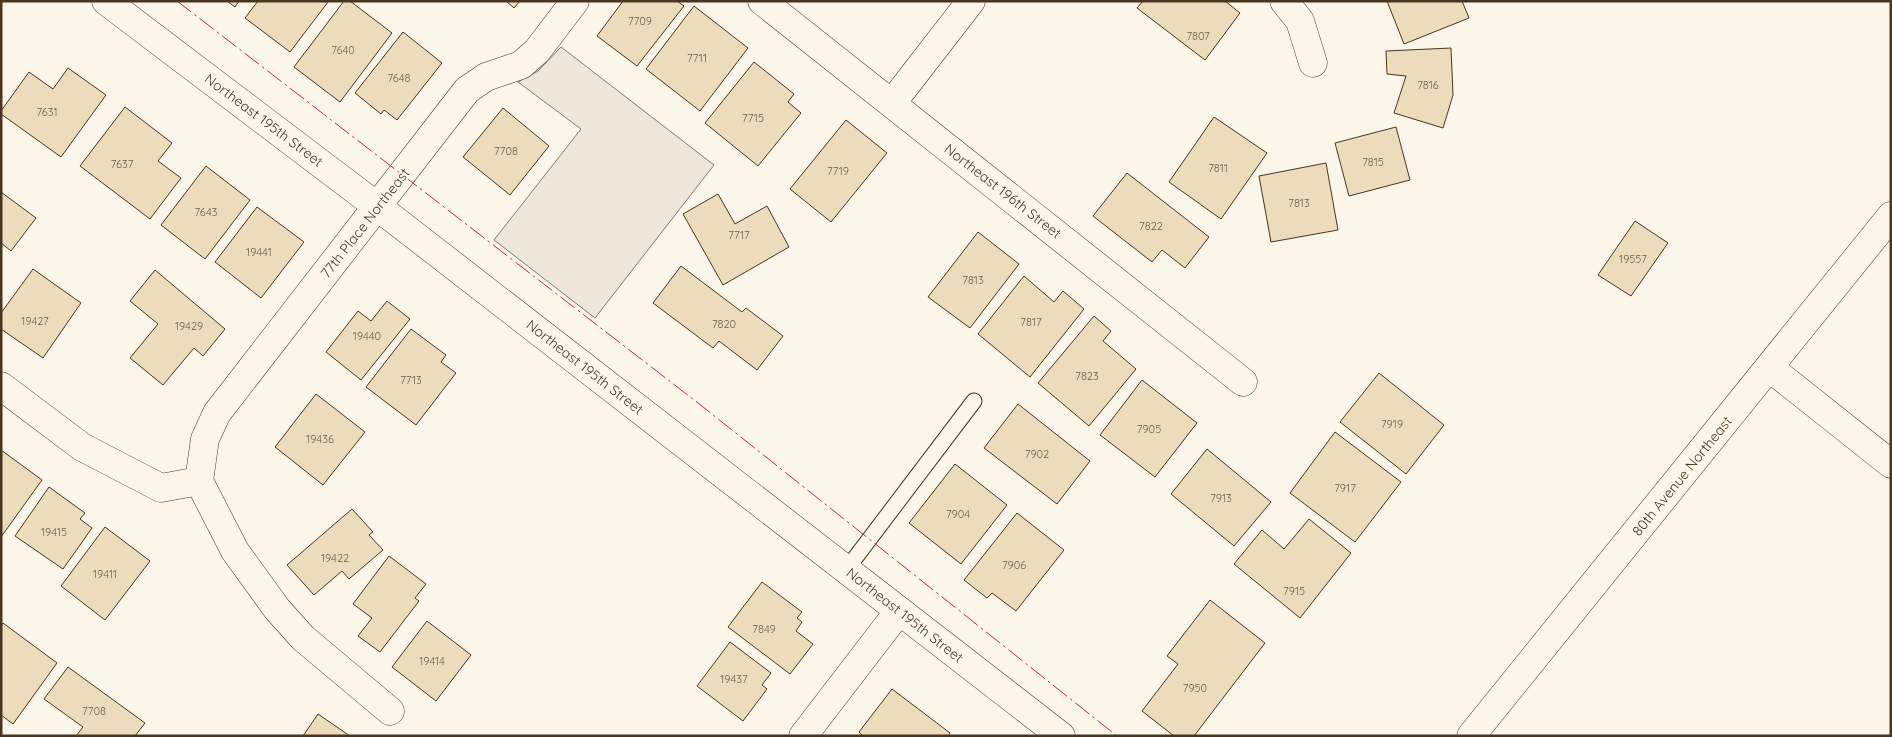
<svg xmlns="http://www.w3.org/2000/svg" width="1892" height="737" font-family="Quicksand,sans-serif">
<style>
.green{fill:#ede6d9;stroke:#887966}
.building{fill:#ecdcbc;stroke:#4a3520}
.lines{fill:none;stroke-linecap:round;stroke-linejoin:round}
.service-casing{stroke:#4a3520;stroke-width:17}
.minor-casing{stroke:#4a3520;stroke-width:29}
.secondary-casing{stroke:#4a3520;stroke-width:29}
.service{stroke:#fbf6e9;stroke-width:15}
.minor{stroke:#fbf6e9;stroke-width:28}
.secondary{stroke:#fbf6e9;stroke-width:28}
.power{stroke:#c62828;stroke-width:1;stroke-dasharray:18 4 2.5 4;stroke-linecap:butt}
.labels{text-anchor:middle;dominant-baseline:central;stroke-width:4;stroke-linejoin:round;paint-order:stroke}
.number-label{font-size:11px;fill:#725f47}
.street-label{font-size:14px;fill:#4a3520;stroke:#fbf6e9}
</style>
<rect width="100%" height="100%" fill="#fbf6e9"/>
<polygon class="green" points="561,47 714,165 595,318 494,240 581,129 518,82 538,71"/>
<g class="building">
<polygon points="227,1 239,1 235,7"/>
<polygon points="258,1 327,1 328,2 290,52 245,18"/>
<polygon points="344,1 350,1 392,33 340,102 294,67"/>
<polygon points="506,1 520,1 514,8"/>
<polygon points="623,1 677,1 684,6 637,66 597,36"/>
<polygon points="1143,1 1225,1 1240,13 1205,60 1137,8"/>
<polygon points="1387,1 1462,1 1469,18 1404,44"/>
<polygon points="694,6 748,48 700,111 646,69"/>
<polygon points="403,32 442,63 397,120 384,110 381,114 355,93"/>
<polygon points="1451,48 1453,95 1443,128 1394,113 1406,76 1387,74 1386,51"/>
<polygon points="754,62 794,94 788,102 801,113 758,166 705,123"/>
<polygon points="68,68 106,95 61,157 1,114 1,111 29,72 53,89"/>
<polygon points="125,107 172,143 158,161 181,178 150,219 80,166"/>
<polygon points="503,108 549,146 510,195 463,157"/>
<polygon points="1214,117 1267,153 1221,219 1169,182"/>
<polygon points="846,120 887,153 831,222 790,189"/>
<polygon points="1396,127 1410,180 1349,196 1335,143"/>
<polygon points="1326,163 1338,230 1271,242 1259,176"/>
<polygon points="206,166 250,200 205,259 161,225"/>
<polygon points="1127,173 1209,237 1185,268 1162,250 1152,262 1093,216"/>
<polygon points="1,192 36,218 11,251 1,243"/>
<polygon points="718,194 735,224 767,206 789,247 723,285 683,214"/>
<polygon points="257,207 304,242 261,298 215,262"/>
<polygon points="1635,221 1668,243 1631,296 1598,275"/>
<polygon points="978,232 1019,264 970,328 928,297"/>
<polygon points="681,266 742,312 746,308 783,336 757,370 719,341 713,348 653,303"/>
<polygon points="33,269 81,303 43,358 1,329 1,313"/>
<polygon points="155,270 225,329 203,356 194,348 163,385 130,358 158,324 130,301"/>
<polygon points="1024,276 1054,302 1063,291 1084,309 1030,377 978,334"/>
<polygon points="387,301 410,319 361,380 326,352 358,311 371,321"/>
<polygon points="1094,316 1111,331 1103,341 1136,369 1089,426 1038,383"/>
<polygon points="411,329 446,355 441,362 456,373 416,425 366,387"/>
<polygon points="1379,373 1444,425 1406,474 1340,422"/>
<polygon points="1142,380 1197,423 1155,477 1100,435"/>
<polygon points="316,394 365,432 323,485 275,447"/>
<polygon points="1018,404 1090,461 1057,504 984,448"/>
<polygon points="1335,432 1401,482 1355,542 1290,493"/>
<polygon points="1207,449 1271,502 1234,546 1171,494"/>
<polygon points="1,450 42,480 1,537"/>
<polygon points="955,464 1007,505 961,564 909,523"/>
<polygon points="49,487 85,513 80,519 92,528 63,569 15,536"/>
<polygon points="352,509 373,532 369,535 383,550 349,579 342,571 314,595 287,565"/>
<polygon points="1017,513 1064,550 1016,611 992,593 987,598 964,580"/>
<polygon points="1309,519 1351,553 1300,618 1234,564 1262,530 1284,549"/>
<polygon points="105,527 150,561 105,620 61,586"/>
<polygon points="389,556 426,584 415,598 419,601 380,652 358,636 372,618 353,604"/>
<polygon points="762,582 802,612 797,618 802,622 796,631 813,644 790,674 728,627"/>
<polygon points="1210,600 1265,643 1194,736 1174,736 1142,711 1178,664 1167,656"/>
<polygon points="427,621 471,655 436,701 392,667"/>
<polygon points="3,623 57,663 13,724 1,715 1,626"/>
<polygon points="730,642 771,673 762,685 767,689 743,721 697,686"/>
<polygon points="68,667 145,723 135,736 76,736 83,727 44,699"/>
<polygon points="892,689 950,733 948,736 863,736 859,732"/>
<polygon points="318,714 350,736 303,736"/>
</g>
<g class="lines">
<defs>
<polyline id="service" points="846,570 974,401"/>
<g id="minor">
<polyline points="106,1 378,207 1061,736"/>
<polyline points="762,1 1243,382"/>
<polyline points="1284,1 1300,21 1313,63"/>
<polyline points="892,103 971,1"/>
<polyline points="1770,368 1891,464"/>
<polyline points="1,386 82,447 161,488 199,481"/>
<polyline points="390,711 303,638 277,609 235,551 199,481 205,439 217,413 467,90 486,77 521,65 537,51 575,1"/>
<polyline points="803,736 899,611"/>
</g>
<polyline id="secondary" points="1471,736 1891,216"/>
</defs>
<use href="#service" class="service-casing"/>
<use href="#minor" class="minor-casing"/>
<use href="#secondary" class="secondary-casing"/>
<use href="#service" class="service"/>
<use href="#minor" class="minor"/>
<use href="#secondary" class="secondary"/>
<polyline class="power" points="177,1 698,403 1117,736"/>
</g>
<g class="labels">
<g class="number-label">
<text x="640" y="21">7709</text>
<text x="1198" y="36">7807</text>
<text x="343" y="50">7640</text>
<text x="697" y="58">7711</text>
<text x="399" y="78">7648</text>
<text x="1428" y="85">7816</text>
<text x="47" y="112">7631</text>
<text x="753" y="118">7715</text>
<text x="506" y="151">7708</text>
<text x="1373" y="162">7815</text>
<text x="122" y="164">7637</text>
<text x="1218" y="168">7811</text>
<text x="838" y="171">7719</text>
<text x="1299" y="203">7813</text>
<text x="206" y="212">7643</text>
<text x="1151" y="226">7822</text>
<text x="739" y="235">7717</text>
<text x="259" y="252">19441</text>
<text x="1633" y="259">19557</text>
<text x="973" y="280">7813</text>
<text x="35" y="321">19427</text>
<text x="1031" y="322">7817</text>
<text x="724" y="324">7820</text>
<text x="189" y="326">19429</text>
<text x="367" y="336">19440</text>
<text x="1087" y="376">7823</text>
<text x="411" y="380">7713</text>
<text x="1392" y="424">7919</text>
<text x="1149" y="429">7905</text>
<text x="320" y="439">19436</text>
<text x="1037" y="454">7902</text>
<text x="1345" y="488">7917</text>
<text x="1221" y="498">7913</text>
<text x="958" y="514">7904</text>
<text x="54" y="532">19415</text>
<text x="335" y="558">19422</text>
<text x="1014" y="565">7906</text>
<text x="105" y="574">19411</text>
<text x="1294" y="591">7915</text>
<text x="764" y="629">7849</text>
<text x="432" y="661">19414</text>
<text x="734" y="679">19437</text>
<text x="1195" y="688">7950</text>
<text x="94" y="711">7708</text>
</g>
<g class="street-label">
<text transform="translate(264 120) rotate(37)">Northeast 195th Street</text>
<text transform="translate(1003 191) rotate(38)">Northeast 196th Street</text>
<text transform="translate(365 223) rotate(-52)">77th Place Northeast</text>
<text transform="translate(585 367) rotate(38)">Northeast 195th Street</text>
<text transform="translate(1682 476) rotate(-51)">80th Avenue Northeast</text>
<text transform="translate(905 615) rotate(38)">Northeast 195th Street</text>
</g>
</g>
<rect width="1892" height="737" fill="none" stroke="#4a3520" stroke-width="5"/>
</svg>
